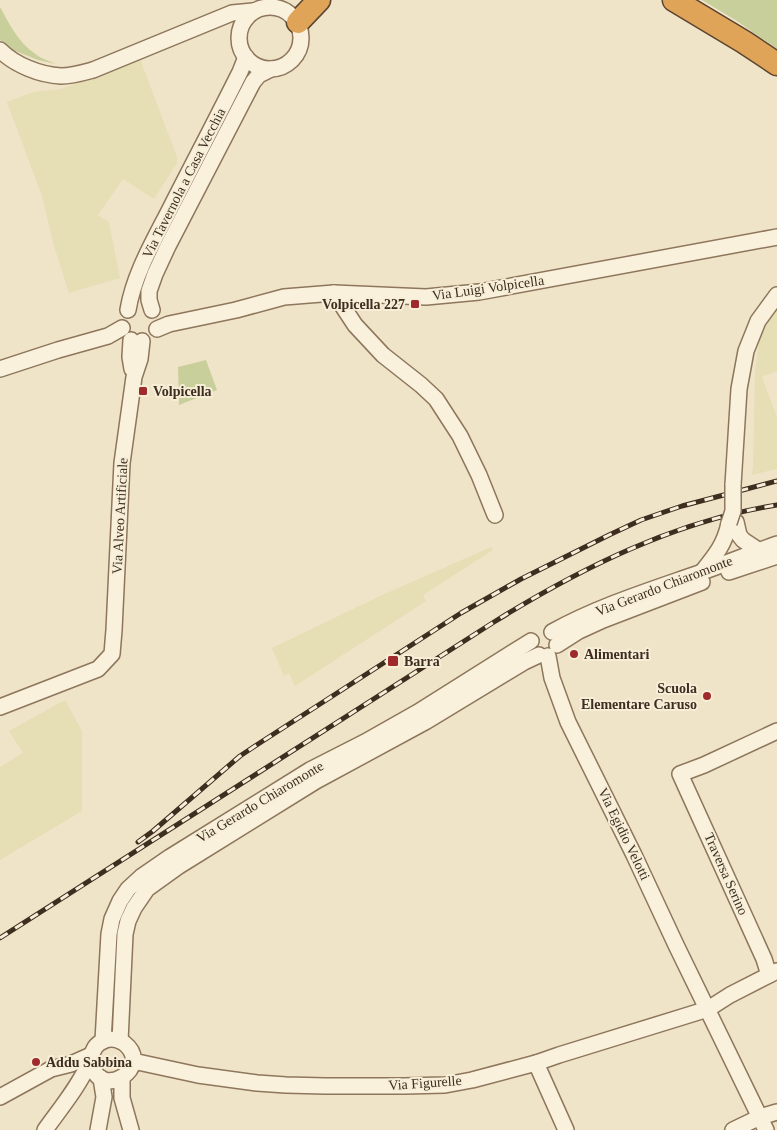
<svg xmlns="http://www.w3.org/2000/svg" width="777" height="1130" font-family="'Times New Roman',serif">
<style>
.farmland{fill:#e6deb5}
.green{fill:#c9cf9b}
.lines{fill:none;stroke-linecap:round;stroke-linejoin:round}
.minor-casing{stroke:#8d765c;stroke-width:18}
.highway-casing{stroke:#5b4430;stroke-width:25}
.minor{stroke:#faf1dc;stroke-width:15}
.highway{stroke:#e0a458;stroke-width:22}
.rail-casing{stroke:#3d2e20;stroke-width:5}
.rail{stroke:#f7eed8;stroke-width:3;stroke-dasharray:9;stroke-linecap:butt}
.minor-bridge-casing{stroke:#8d765c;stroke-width:18;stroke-linecap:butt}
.minor-bridge{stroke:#faf1dc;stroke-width:15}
.poi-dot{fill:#9e2a2b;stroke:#f7eed8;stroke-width:2}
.labels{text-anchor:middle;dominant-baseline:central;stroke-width:4;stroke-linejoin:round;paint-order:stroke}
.street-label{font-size:14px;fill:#3d2e20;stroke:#f7eed8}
.poi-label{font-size:14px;font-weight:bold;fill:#3d2e20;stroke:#f7eed8;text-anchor:start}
</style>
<rect width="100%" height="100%" fill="#f0e4c8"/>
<g class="farmland">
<polygon points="140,59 177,157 177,163 154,199 123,179 98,215 109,222 120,278 69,293 54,246 42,196 7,102 33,92 61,89"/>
<polygon points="777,308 777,371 762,377 777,417 777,469 751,475 753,469 755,371 760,333 772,313"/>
<polygon points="491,547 493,550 423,595 426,601 295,686 289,673 284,676 272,648 380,596"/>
<polygon points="65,700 82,731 82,811 0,860 0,767 23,753 9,731"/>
</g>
<g class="green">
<polygon points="702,0 777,0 777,49 737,21"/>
<path d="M 0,7 C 9,23 18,42 34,53 C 40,58 49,61 56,64 L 38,60 L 13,50 L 0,40 Z"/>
<polygon points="206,360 217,390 179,405 178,367"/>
</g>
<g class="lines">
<defs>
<g id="minor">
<circle cx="270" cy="38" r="31"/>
<path d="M 0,50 C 15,65 40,75 61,76 C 72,76 82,73 93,70 L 232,13 L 253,11"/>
<polyline points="334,293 355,325 383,355 421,385 436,399 460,436 479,475 495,515"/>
<path d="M 128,310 C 134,273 156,237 172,205 C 195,160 218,116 240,72 L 246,57"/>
<polyline points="152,310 149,300 149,291 155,274 168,246 253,82 259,75 271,69"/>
<polyline points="157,329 169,324 236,310 284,297 334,293 426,297 479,292 777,237"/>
<polyline points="131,340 130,357 132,369"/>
<polyline points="0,369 58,350 108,336 122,328"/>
<polyline points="733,485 739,389 746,351 758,321 777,295"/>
<polyline points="736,522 739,535 743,540 758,550"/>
<path d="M 702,572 C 715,556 725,544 729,523"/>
<polyline points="729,572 777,556"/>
<path d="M 552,632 C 599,606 651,590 702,572 C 727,563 752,553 777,544"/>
<polyline points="557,645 579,631 603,620 702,582"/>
<polyline points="548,656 552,678 568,722 634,855 676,945 766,1130"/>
<polyline points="0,707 98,669 112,654 114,630 122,463 134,377 140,359 142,341"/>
<polyline points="769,975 764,959 680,774 704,765 777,731"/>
<polyline points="103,1041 109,934 112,919 120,901 128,889 141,877 170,857 310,770 365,742 418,712 531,641"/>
<polyline points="120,1041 125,934 128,921 134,908 147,889 179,866 316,781 425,722 524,662 539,655"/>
<polyline points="133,1061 198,1075 257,1083 286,1085 325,1086 404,1086 445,1085 472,1080 536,1063 559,1055 708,1009 730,995 777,971"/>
<polyline points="536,1063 566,1130"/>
<polyline points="122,1078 122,1098 131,1130"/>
<polyline points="0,1097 51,1069 71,1064 91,1055"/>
<path d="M 45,1130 C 60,1109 79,1086 89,1063 C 93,1054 92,1046 103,1041 C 110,1038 118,1039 124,1043 C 155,1067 98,1104 91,1061"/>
<polyline points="98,1130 104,1097 101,1078"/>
<polyline points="733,1130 760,1117 777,1112"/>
</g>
<g id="highway">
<polyline points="674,0 744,42 777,64"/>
<polyline points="298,22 319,0"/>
</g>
</defs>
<use href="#minor" class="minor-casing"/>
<use href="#highway" class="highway-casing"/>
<use href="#minor" class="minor"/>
<use href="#highway" class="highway"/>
<defs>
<g id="rail">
<polyline points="138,842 153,831 240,756 255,746 461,613 521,579 609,535 641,520 682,506 777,481"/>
<path d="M 0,938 L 494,622 C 581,568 675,521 777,505"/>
</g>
</defs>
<use href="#rail" class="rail-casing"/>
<use href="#rail" class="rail"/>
<defs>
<polyline id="minor-bridge" points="729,523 733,511 733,485"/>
</defs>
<use href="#minor-bridge" class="minor-bridge-casing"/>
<use href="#minor-bridge" class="minor-bridge"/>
</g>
<g class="poi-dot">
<rect x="410" y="299" width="10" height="10" rx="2.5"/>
<rect x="138" y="386" width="10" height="10" rx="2.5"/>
<circle cx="574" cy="654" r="5"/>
<rect x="387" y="655" width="12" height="12" rx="2.5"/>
<circle cx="707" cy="696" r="5"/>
<circle cx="36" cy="1062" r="5"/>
</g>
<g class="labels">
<g class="street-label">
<text transform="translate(184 183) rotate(-63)">Via Tavernola a Casa Vecchia</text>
<text transform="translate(488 288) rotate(-8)">Via Luigi Volpicella</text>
<text transform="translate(120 516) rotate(-87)">Via Alveo Artificiale</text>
<text transform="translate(664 586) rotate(-21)">Via Gerardo Chiaromonte</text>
<text transform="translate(260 802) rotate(-31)">Via Gerardo Chiaromonte</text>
<text transform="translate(624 834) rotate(64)">Via Egidio Velotti</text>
<text transform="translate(726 874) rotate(66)">Traversa Serino</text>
<text transform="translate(425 1083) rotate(-4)">Via Figurelle</text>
</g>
<g class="poi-label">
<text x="405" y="304" text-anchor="end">Volpicella 227</text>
<text x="153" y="391">Volpicella</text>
<text x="584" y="654">Alimentari</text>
<text x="404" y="661">Barra</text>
<text x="697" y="688" text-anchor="end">Scuola<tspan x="697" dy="16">Elementare Caruso</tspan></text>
<text x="46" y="1062">Addu Sabbina</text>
</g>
</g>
</svg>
